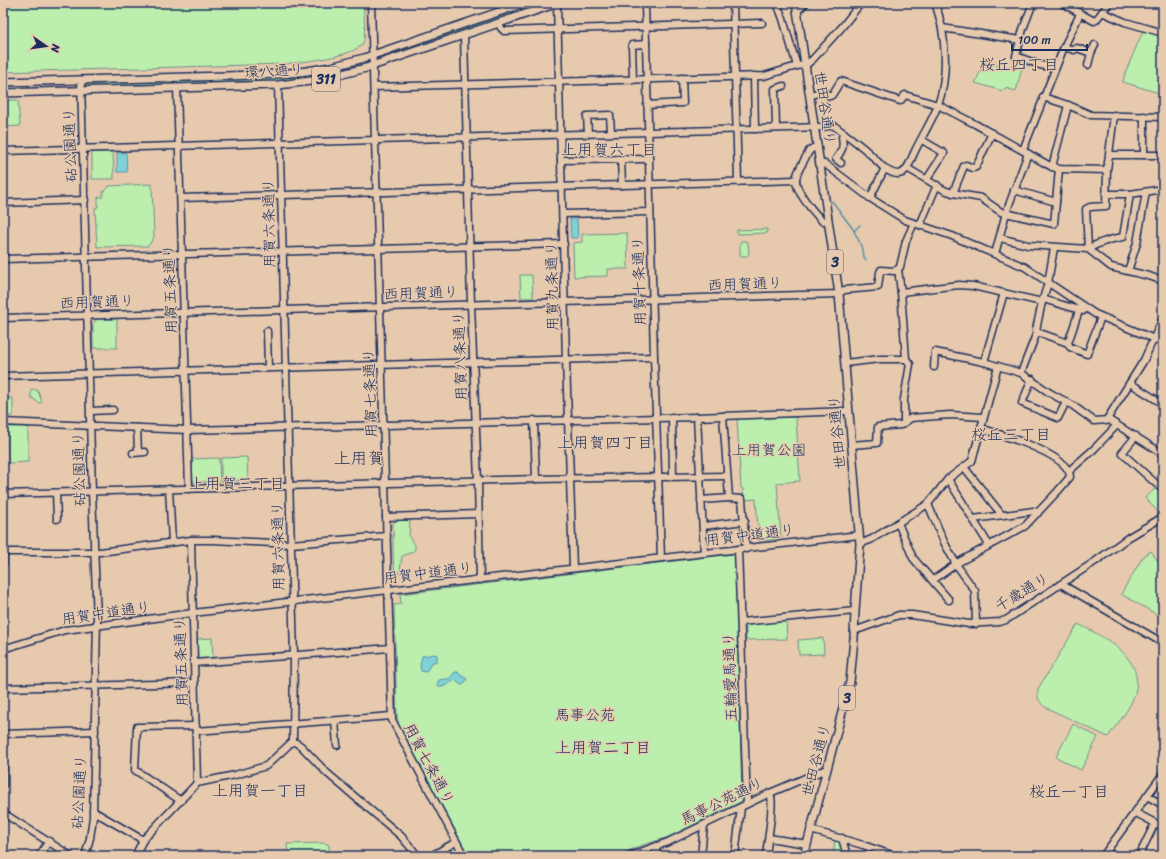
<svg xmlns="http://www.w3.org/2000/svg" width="1166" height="859" font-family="Sriracha,'Klee One',sans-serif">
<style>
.green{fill:#bceeae;stroke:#6c8e86}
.water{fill:#81d2d7;stroke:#5891a7}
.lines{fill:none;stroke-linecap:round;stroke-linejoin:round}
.stream{stroke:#5891a7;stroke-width:1.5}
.minor-casing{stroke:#1b2f5e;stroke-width:9}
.major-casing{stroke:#1b2f5e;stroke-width:10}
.minor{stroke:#e7caae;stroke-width:6}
.major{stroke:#e7caae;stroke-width:7}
.labels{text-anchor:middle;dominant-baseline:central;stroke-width:3;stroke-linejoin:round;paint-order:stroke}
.shield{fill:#e7caae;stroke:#585e76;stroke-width:1}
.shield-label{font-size:14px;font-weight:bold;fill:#1b2f5e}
.street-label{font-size:15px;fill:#1b2f5e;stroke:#e7caae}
.park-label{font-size:15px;fill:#233962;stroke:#e7caae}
.neighbourhood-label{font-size:16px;fill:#1b2f5e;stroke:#e7caae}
.quarter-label{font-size:17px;fill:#1b2f5e;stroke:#e7caae}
</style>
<rect width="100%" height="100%" fill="#e7caae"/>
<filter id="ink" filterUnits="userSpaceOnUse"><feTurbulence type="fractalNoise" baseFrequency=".025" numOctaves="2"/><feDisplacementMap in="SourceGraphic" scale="8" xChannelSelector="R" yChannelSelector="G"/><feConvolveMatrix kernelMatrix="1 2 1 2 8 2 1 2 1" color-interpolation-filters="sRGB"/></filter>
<g filter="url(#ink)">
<g class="green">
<path d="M 3,3 L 363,3 C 364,11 366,38 363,43 C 355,57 301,62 284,64 L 3,72 Z"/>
<polygon points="537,3 547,3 426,44 407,48 389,54 388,53"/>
<polygon points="1144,29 1163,34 1162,94 1123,82 1125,73"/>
<polygon points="1017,58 1024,60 1016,91 1005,88 1003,91 975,83 985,62 1011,69 1013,62"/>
<path d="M 360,65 L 361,66 C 335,73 310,78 283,81 L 93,87 L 93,84 L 276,78 L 341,70 Z"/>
<polygon points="3,100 18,100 20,126 3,127"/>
<polygon points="92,152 113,152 114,179 92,179"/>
<polygon points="152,184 154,237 148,246 97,247 95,208 98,207 98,197 103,197 103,192 108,188 109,186"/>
<polygon points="767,229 767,233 737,234 737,230"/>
<polygon points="627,233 628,269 608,269 608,276 574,277 573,243 582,242 582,234"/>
<polygon points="741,241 746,241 748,243 749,254 747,256 742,256 740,255 740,244"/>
<polygon points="520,275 532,275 533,298 521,298"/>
<polygon points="97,319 117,319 117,348 93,348 93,324"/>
<polygon points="33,389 38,391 42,402 39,403 31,397 31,390"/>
<polygon points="13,398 13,416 3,416 3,399"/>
<polygon points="796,417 800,481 777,483 781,539 759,541 756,499 744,500 743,489 741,488 737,419"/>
<polygon points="7,427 28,427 28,462 8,463"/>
<polygon points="247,457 248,480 221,481 221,458"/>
<polygon points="219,458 220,482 193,482 192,459"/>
<polygon points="1157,487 1163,492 1163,513 1161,515 1145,498"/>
<path d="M 399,519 L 410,521 L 409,537 L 415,545 L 415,549 L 412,552 L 402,556 L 400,570 L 396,576 C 391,559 394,540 393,523 Z"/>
<polygon points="1151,551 1157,560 1163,562 1163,618 1121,594 1143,557"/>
<polygon points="733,554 736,556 742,801 668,837 637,847 617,856 469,856 399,725 397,716 394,605 401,604 400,594"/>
<polygon points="786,620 787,639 746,640 746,624"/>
<path d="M 1078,624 C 1107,638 1151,661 1132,701 C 1126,714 1116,725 1108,737 L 1045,707 C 1038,701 1036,696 1039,687 Z"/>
<polygon points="212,638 213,659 198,660 197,639"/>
<polygon points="823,638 824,654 799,655 798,640"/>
<polygon points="1073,724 1098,737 1081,770 1056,757"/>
<polygon points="835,840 840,841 843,856 833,856"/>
<polygon points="325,843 329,845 329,856 288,856 287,844"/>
<polygon points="456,845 461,856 435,856"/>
</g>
<g class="water">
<polygon points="117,153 126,153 127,172 117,172"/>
<polygon points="570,219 577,219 578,238 571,238"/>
<polygon points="435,654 437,655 437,661 431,663 426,672 421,671 420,665 422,656"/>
<path d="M 455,672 L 458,672 L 459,674 L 467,679 L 464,684 L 461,685 L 455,680 L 445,686 L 440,687 L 437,684 L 439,680 C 450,677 446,683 455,672 Z"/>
</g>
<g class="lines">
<g class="stream">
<polyline points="832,201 853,229 861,245 863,255 866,260"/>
<polyline points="854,231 860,225"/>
</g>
<defs>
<g id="minor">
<polyline points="371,3 392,720 464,856"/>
<polyline points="557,3 566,360 573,568"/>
<polyline points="645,3 654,357 661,558"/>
<polyline points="733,3 738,182"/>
<polyline points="777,3 783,19 797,66 806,65 813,59 842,27 861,3"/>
<polyline points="1033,3 1023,29 1016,56 1040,65 1055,68"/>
<polyline points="1062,3 1094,21 1096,20 1109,3"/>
<polyline points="797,11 806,3"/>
<polyline points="1102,12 1125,22 1163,33"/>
<polyline points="499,23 501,28 504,31 762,23"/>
<polyline points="942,28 1020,40"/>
<polyline points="464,35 471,305 478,481 480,580"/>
<polyline points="1064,47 1074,50 1077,48 1091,53"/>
<polyline points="1088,65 1091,53 1095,45"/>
<polyline points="754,76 755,129"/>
<polyline points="81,80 92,492 97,620 93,817 90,838 85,856"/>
<polyline points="633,80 632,45 646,44"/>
<polyline points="278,85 294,655 293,741 301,746 327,773 401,836 418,856"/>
<polyline points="374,87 764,76 797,66"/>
<polyline points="177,88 189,489"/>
<path d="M 810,96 C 820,92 820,89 830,96 L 832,95 L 840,82 L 841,81 L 900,101 L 905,95 L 938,105 L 975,124 L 1052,167 L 1059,169 L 1107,170"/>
<polyline points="1043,97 1068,105 1091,115 1163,117"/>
<polyline points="647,105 683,103 682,78"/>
<polyline points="1144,116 1144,155"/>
<polyline points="776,128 775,89 783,86"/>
<polyline points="588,133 587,116 610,115 611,132"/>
<polyline points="922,140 944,153 927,179"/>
<path d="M 818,147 L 813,148 L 809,151 C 805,160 797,170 796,179 C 795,192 814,212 822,221 L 828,220"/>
<polyline points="1023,150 1064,47 1080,14"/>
<path d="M 3,151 L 822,127 L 833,125 C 845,134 858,143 869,153 C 874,158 879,163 884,168 C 888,171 894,174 898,174 C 908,174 911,158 915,151 C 922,136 932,121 938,105 C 949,74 946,33 935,3"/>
<polyline points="1110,155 1163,155"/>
<polyline points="621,159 622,185"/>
<polyline points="561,160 649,159"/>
<path d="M 841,163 L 836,159 C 842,150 844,148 842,137 L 844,133"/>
<polyline points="820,164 825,164 870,198 905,220 952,236 1025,267 1095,314 1154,339 1163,341"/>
<polyline points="1052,167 1068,105"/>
<polyline points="907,168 944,190 953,193 981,198 1001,212 1054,224 1059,169"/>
<polyline points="1014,190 1056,202"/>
<polyline points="953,193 964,166 966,165 973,168 976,167 992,133"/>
<polyline points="1106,194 1130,194 1163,189"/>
<polyline points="181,198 796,180"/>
<polyline points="870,198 885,168"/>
<polyline points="3,203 85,200"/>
<polyline points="563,214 650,212"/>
<polyline points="920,225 937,185"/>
<polyline points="1000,238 1028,245 1088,249 1111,267 1149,276 1163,281"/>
<polyline points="1088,249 1086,209 1090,207 1106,206 1107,170 1114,115"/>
<path d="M 1088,249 C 1100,242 1110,239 1123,237 L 1130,194"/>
<polyline points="995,254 1006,213 1027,156 1029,154"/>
<polyline points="3,259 564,244"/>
<polyline points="1128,271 1137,243 1146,192"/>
<polyline points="901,292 959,285 973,286 1042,302"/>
<polyline points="1043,299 1083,311"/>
<polyline points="1081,305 1068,343 1070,347 1087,354 1101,317"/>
<polyline points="3,318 839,294 844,290 878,287 880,272 881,270 894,271 898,269"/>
<polyline points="267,331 268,368"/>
<polyline points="1037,332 1068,343"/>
<polyline points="984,362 1004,293"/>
<polyline points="845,363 880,359 906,359"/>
<polyline points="934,367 935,352 984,362 1021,373 1050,393 1072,405 1094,421 1109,420 1163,454"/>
<polyline points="1021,373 1037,332 1036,330 1042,302 1048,283 1054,248"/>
<polyline points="3,376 654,357"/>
<polyline points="1032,379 1022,403 1058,418 1066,402"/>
<polyline points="1130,383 1163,404"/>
<polyline points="91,411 113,410"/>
<polyline points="723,416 729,498 742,499 746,549"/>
<polyline points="672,417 673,476"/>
<polyline points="697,417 704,553"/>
<polyline points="534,420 536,479"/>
<polyline points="1106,421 1144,360 1163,318"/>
<polyline points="3,422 188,430 697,417 848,411"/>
<polyline points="904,422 904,399 910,364 906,359 901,292 898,269 900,267 906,241 914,223"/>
<polyline points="137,428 138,452"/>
<polyline points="1136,436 1122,453 1163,490"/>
<polyline points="851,445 877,443 878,427 901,425 911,418 950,415 983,417"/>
<polyline points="133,453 145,452"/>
<polyline points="964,467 1002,515"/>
<polyline points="1069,471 1094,449 1117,425"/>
<polyline points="948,479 989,545"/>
<polyline points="169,489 172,542"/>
<polyline points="56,493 57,519"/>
<polyline points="3,494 536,479 727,476"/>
<polyline points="701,500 729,498"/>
<polyline points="928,504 944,542 956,564 975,591 976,624"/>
<polyline points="386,517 478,514"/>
<polyline points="973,519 1034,511 1038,513"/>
<polyline points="898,523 913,558 949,600"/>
<polyline points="703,526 745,521"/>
<polyline points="3,535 3,564"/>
<polyline points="191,540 197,783"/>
<polyline points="860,544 872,539 928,504 948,479 972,461 998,366"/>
<polyline points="738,549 747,804"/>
<polyline points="3,552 100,552 191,540 213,540 291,544 387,536"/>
<path d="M 933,580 L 959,562 L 1025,526 L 1058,491 L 1070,477 C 1070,454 999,434 980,428"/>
<polyline points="1061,584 1163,643"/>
<polyline points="741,622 855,611"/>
<polyline points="854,631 899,615 912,615 969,624 999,622 1006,620 1096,561 1129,537 1163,517"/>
<polyline points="3,649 65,630 193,613 859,535"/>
<polyline points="194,663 390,648"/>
<polyline points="3,688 194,683"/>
<polyline points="335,721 337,745"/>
<polyline points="196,731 392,716"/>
<polyline points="3,734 95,731"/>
<polyline points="3,761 3,785"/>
<polyline points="1147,796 1163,805"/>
<polyline points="181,801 135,770 137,727 196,726"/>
<polyline points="93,811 143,840"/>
<polyline points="3,813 71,856"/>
<polyline points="1136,813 1163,827"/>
<polyline points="811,830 863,845 895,856"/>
<polyline points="769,838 807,844"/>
<polyline points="842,838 847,856"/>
<polyline points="1106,852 1113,856"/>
<polyline points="39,856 49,841"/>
<polyline points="135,856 143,840 197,783 235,775 266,766 293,741"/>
<polyline points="431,856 456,842"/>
<polyline points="629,856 668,842 770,793 824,770 827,770"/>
<polyline points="655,856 657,846"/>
<polyline points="701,856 704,825"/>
<polyline points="735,856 741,807"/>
<path d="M 766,856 C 767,843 775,803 770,793"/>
<polyline points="1103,856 1163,774"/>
<polyline points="1139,856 1155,823"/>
<polyline points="1162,856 1163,853"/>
</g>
<g id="major">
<polyline points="796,3 839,294 860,544 855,611 854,638 850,682 804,856"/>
<polyline points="3,82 226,76 280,74 307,71 331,67 364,58 525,3"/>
<polyline points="3,93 278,85 319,80 366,68 558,3"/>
</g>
</defs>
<use href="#minor" class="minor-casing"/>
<use href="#major" class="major-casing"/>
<use href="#minor" class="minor"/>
<use href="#major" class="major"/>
</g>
</g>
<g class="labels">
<g class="shield">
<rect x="312" y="67" width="28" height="24" rx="3"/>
<rect x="827" y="250" width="16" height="24" rx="3"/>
<rect x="839" y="686" width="16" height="24" rx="3"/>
</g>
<g class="shield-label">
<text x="326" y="79">311</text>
<text x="835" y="262">3</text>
<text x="847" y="698">3</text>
</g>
<g class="street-label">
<text transform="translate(274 71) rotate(-4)">環八通り</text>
<text transform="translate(825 108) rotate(82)">世田谷通り</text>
<text transform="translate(70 145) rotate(-92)">砧公園通り</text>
<text transform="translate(269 223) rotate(-91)">用賀六条通り</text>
<text transform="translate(639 281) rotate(-92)">用賀十条通り</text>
<text transform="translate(745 284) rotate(-2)">西用賀通り</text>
<text transform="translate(552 286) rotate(-91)">用賀九条通り</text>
<text transform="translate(170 289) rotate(-92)">用賀五条通り</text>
<text transform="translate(421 293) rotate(-2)">西用賀通り</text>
<text transform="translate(97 302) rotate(-2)">西用賀通り</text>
<text transform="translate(460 356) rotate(-92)">用賀八条通り</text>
<text transform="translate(370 393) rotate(-92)">用賀七条通り</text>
<text transform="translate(837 432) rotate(-95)">世田谷通り</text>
<text transform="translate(79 469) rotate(-91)">砧公園通り</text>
<text transform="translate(750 535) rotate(-7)">用賀中道通り</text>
<text transform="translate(278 546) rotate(-91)">用賀六条通り</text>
<text transform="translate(428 573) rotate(-7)">用賀中道通り</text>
<text transform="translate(1022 592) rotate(-31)">千歳通り</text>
<text transform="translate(106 613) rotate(-8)">用賀中道通り</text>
<text transform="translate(181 662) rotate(-92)">用賀五条通り</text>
<text transform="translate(730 677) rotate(-92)">五輪愛馬通り</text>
<text transform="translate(816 760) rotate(-75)">世田谷通り</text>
<text transform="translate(429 764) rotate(62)">用賀七条通り</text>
<text transform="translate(79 792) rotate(-87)">砧公園通り</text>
<text transform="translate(722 801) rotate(-26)">馬事公苑通り</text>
</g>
<g class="park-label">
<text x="769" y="450">上用賀公園</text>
<text x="585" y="715">馬事公苑</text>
</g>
<g class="neighbourhood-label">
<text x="1019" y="64">桜丘四丁目</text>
<text x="609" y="149">上用賀六丁目</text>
<text x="1011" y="434">桜丘三丁目</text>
<text x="605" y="442">上用賀四丁目</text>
<text x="237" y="483">上用賀三丁目</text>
<text x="603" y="747">上用賀二丁目</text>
<text x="260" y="790">上用賀一丁目</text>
<text x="1069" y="791">桜丘一丁目</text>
</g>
<g class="quarter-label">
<text x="359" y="458">上用賀</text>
</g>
</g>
<rect width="1166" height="859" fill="none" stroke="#e7caae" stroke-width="16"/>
<rect x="8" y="8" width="1150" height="843" fill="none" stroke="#1b2f5e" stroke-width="1.5" filter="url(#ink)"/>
<g transform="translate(46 46) rotate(103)" stroke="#e7caae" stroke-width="3" paint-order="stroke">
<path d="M0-3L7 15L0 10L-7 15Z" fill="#1b2f5e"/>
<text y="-6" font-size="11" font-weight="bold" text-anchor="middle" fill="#1b2f5e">N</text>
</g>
<path d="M1012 44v6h75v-6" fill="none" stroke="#1b2f5e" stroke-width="2"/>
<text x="1018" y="44" font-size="12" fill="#1b2f5e" stroke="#e7caae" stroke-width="3" paint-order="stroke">100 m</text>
</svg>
